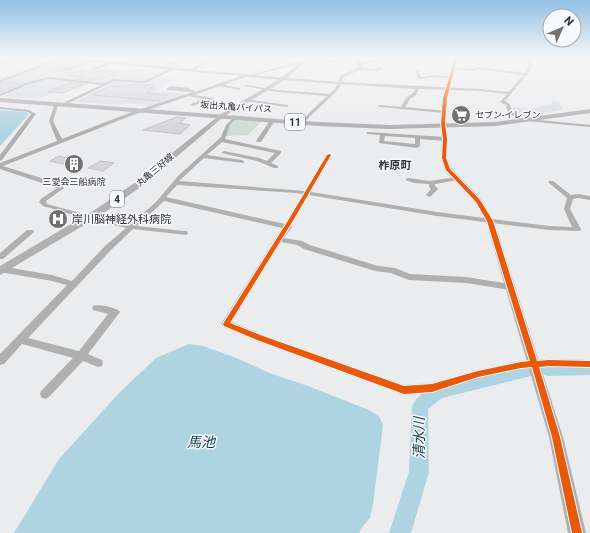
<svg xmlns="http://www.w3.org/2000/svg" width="590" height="533" font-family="Roboto,'Noto Sans JP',sans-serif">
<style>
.built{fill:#dadde3}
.green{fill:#cfddd3}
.water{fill:#aed4e2}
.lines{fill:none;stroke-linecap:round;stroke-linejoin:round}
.river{fill:#aed4e2;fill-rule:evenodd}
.building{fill:#d8d4db;stroke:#c1c2c2}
.minor{fill:#b0b0b0;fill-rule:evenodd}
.tertiary{fill:#b0b0b0;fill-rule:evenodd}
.secondary{fill:#afafaf;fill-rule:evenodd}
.primary{fill:#b2b1b2;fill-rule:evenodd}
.trunk{fill:#b0aeb0;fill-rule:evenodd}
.cycleway-casing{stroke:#f8f9fc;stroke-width:2}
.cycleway{fill:#e8590c;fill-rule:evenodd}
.labels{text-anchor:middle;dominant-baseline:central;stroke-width:3;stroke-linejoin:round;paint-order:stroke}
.far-street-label{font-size:9px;fill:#2f2f30;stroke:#f8f9fc}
.far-poi-label{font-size:9px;fill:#2f2f30;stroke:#f8f9fc;text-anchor:start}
.shield{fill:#f8f9fc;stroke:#6b6c6d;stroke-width:1}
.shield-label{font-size:10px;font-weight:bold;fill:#2f2f30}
.far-quarter-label{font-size:11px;font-weight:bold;fill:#333436;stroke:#f8f9fc}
.poi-label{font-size:11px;fill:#2f2f30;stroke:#f8f9fc;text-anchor:start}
.near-water-label{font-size:14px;font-style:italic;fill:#12404f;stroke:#f8f9fc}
</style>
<rect width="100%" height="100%" fill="#ebeced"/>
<g class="built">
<polygon points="63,58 90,61 37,81 33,81 38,82 75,67 92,70 119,71 125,69 144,70 154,72 149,74 151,75 147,78 174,79 157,90 187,95 149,106 127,103 124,105 74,102 107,86 90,83 76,90 64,88 40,99 0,96 0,75 13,76"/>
<polygon points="551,101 559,102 563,110 516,117 512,111 514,107 533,109 536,107 552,104"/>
</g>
<g class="green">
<polygon points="46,65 73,67 49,76 23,73"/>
<polygon points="234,119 262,121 248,135 225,136"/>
</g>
<g class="water">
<polygon points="0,110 26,112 29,114 0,146"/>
<polygon points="189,344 203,346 234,357 272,374 308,386 369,410 379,416 383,425 373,504 370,518 363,526 359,533 14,533 59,459 120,392 156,358"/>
</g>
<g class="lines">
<g class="river">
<polygon points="590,361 590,375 548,376 543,374 540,369 543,364 548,362"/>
<path d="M 525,364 L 531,366 L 533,371 L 531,376 L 442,398 L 428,409 L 429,472 L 411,533 L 389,533 L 409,472 L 412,406 C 416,397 427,388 437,385 Z"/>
</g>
</g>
<g class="building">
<polygon points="81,70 91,72 104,71 116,72 102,79 96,78 92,80 78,79 83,77 68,75"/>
<polygon points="5,82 21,83 0,92 0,83"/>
<polygon points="69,83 83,84 64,93 48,92"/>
<polygon points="132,84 155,85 150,88 154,88 146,93 168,95 159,101 92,95 111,86 125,87"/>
<polygon points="177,117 186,118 180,123 190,125 180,134 143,130"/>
<polygon points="59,156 72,159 63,164 50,161"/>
<polygon points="101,161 114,163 103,171 88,168"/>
</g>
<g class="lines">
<g class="minor">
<polygon points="15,58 19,58 0,64 0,62"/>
<path d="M 59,58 L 67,58 L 191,69 L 204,62 L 195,61 L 197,58 L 200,58 L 199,59 L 207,60 L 214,58 L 195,70 L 338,82 L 340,76 L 359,67 L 353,58 L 358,58 L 356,59 L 359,62 L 381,59 L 382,61 L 361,64 L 363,68 L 376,69 L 382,67 L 383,69 L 376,71 L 359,70 L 343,78 L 341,82 L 480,89 L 509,92 L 523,75 L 479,69 L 471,71 L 451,68 L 453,67 L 471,69 L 479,67 L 525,73 L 528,66 L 526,58 L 529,58 L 532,66 L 531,70 L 505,101 L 510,104 L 512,111 L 519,118 L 517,119 L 508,112 L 506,105 L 500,102 L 507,94 L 480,91 L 419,89 L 416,95 L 410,99 L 405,107 L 446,111 L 446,112 L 444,113 L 380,107 L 378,106 L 380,105 L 401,107 L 407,97 L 413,93 L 415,89 L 341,84 L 338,90 L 303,123 L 301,122 L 301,121 L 327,96 L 277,92 L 244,86 L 246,85 L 277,90 L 330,94 L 335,89 L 337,84 L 245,77 L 224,85 L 240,88 L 240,90 L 220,86 L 194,95 L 214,98 L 214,100 L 208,99 L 193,106 L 191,105 L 191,104 L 203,99 L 189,96 L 133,115 L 3,166 L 60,184 L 64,188 L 46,201 L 47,204 L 84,214 L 130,225 L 156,202 L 178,176 L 221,137 L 226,125 L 235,116 L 237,117 L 230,125 L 225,139 L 281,151 L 281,153 L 271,163 L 278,166 L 278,168 L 274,168 L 257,161 L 221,153 L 224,151 L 259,158 L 267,161 L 275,153 L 222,142 L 207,155 L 242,160 L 244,161 L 244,163 L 204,158 L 179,181 L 305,191 L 326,155 L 329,153 L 332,155 L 311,192 L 437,212 L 549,226 L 572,227 L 564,209 L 567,198 L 548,182 L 549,181 L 553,181 L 571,195 L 578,194 L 590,196 L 590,200 L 578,198 L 573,199 L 570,209 L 581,229 L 580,231 L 549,230 L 437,216 L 309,195 L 291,226 L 292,227 L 284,238 L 302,241 L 310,245 L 378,266 L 395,268 L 410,274 L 466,277 L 510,284 L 513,285 L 514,287 L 513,289 L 510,290 L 466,283 L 409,280 L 391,273 L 375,271 L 304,249 L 297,245 L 281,242 L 232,322 L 263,335 L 404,385 L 432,383 L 478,370 L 521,361 L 549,359 L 590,360 L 590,368 L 549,367 L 521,369 L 478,378 L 432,393 L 404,395 L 257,341 L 223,327 L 221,324 L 282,228 L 164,201 L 137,226 L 184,231 L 187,231 L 188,233 L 187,235 L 133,229 L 111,250 L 28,338 L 79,351 L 108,314 L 93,310 L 92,308 L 93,306 C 100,304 111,307 118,310 L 120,312 L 88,354 L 102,360 L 103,363 L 102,366 L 98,367 L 83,361 L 49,397 L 45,399 L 41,397 L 40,394 L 41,391 L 73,358 L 22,344 L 4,364 L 0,365 L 0,354 L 67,285 L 52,281 L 0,272 L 0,266 L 52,275 L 72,281 L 105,246 L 126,228 L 80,217 L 43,206 L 39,202 L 41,199 L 57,188 L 0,169 L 0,163 L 57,141 L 49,121 L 54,106 L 56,103 L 60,104 L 58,106 L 53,121 L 62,139 L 129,113 L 193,92 L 167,90 L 167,88 L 172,86 L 189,88 L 190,90 L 194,90 L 195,92 L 241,76 L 173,70 L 145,83 L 114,81 L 67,104 L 65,103 L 65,102 L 101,85 L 48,79 L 27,85 L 0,96 L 0,94 L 25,83 L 48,77 L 104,83 L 113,79 L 144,81 L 168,69 L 111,64 L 92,71 L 91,69 L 106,63 L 91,62 L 58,73 L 58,71 L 87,62 L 63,59 L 0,82 L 0,80 ZM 177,185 L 296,193 L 303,194 L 285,224 L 166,197 Z"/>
<polygon points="177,58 181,58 172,63 177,64 177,66 166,64"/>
<polygon points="263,58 268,58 266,59"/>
<polygon points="306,58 335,60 337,61 335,62 305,60"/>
<polygon points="304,60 305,62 255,75 253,74"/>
<polygon points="416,70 418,70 421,77 435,75 453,77 451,78 435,77 420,79 418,78"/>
<polygon points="246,99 287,105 289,106 287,107 245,101 245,99"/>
<polygon points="0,107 29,110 36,114 2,160 0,161 0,155 31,114 28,112 0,109"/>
<polygon points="271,119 275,120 261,142 257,142 256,141"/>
<polygon points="528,119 590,125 590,127 526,121 526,120"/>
<path d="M 367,132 L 445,137 L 448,139 L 445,141 L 420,139 L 420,146 L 417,148 L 379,143 L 380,135 L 367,134 ZM 385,136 L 415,138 L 415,144 L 384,141 Z"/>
<polygon points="456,177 459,179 458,180 435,184 435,186 438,189 431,196 429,197 426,195 431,189 429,187 429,184 414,183 405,180 408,178 430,181"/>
<polygon points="27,230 33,230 34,232 3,259 0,259 0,253"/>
</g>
<polygon class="tertiary" points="454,58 458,58 448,98 446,123 448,139 447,158 451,168 481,199 494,221 563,437 586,533 568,533 549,437 486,221 475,202 445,171 441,158 442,139 440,123 442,98"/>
<polygon class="secondary" points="305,58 309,58 285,80 226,115 221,114 281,78"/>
<polygon class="primary" points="222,113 227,114 142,186 101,215 0,275 0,266 93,211 136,182"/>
<polygon class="trunk" points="0,98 318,122 390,125 495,122 590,109 590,113 495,126 390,129 318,126 0,102"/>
<defs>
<polygon id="cycleway" points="455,58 457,58 447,98 445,123 447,139 446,158 450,169 480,200 493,221 537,361 549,360 590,361 590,367 549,366 539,367 560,437 582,533 572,533 552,437 532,367 521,368 478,377 432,392 404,394 257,340 224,326 223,324 289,219 327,155 329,154 331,155 294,219 230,323 263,336 404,386 432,384 478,371 521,362 530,361 487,221 476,202 446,170 442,158 443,139 441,123 443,98"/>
</defs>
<use href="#cycleway" class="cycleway-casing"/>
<use href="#cycleway" class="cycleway"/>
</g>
<linearGradient id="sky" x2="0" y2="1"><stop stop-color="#91c1e6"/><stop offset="0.44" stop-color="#f6f6f7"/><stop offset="1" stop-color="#f6f6f7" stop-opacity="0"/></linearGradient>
<rect width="590" height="132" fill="url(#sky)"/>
<defs>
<symbol id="supermarket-disc" viewBox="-11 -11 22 22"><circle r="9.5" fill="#717172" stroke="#f8f9fc"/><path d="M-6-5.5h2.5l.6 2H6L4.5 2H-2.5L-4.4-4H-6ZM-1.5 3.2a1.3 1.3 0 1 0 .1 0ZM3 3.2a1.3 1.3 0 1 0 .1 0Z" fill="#fff"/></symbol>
<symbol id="building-disc" viewBox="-11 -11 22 22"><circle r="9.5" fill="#717172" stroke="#f8f9fc"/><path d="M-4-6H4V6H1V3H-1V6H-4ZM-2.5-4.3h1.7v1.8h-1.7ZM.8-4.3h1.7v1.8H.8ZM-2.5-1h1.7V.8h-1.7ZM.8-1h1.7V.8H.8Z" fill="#fff"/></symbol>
<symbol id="hospital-disc" viewBox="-11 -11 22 22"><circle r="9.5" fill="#717172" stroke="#f8f9fc"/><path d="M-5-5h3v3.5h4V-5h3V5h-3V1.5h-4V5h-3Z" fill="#fff"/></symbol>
</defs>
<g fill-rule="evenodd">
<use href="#supermarket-disc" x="450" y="104" width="22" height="22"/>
<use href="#building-disc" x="63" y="153" width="22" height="22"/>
<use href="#hospital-disc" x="47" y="208" width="22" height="22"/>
</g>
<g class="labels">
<g class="far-street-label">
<text transform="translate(236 107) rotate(4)">坂出丸亀バイパス</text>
<text transform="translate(155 170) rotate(-40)">丸亀三好線</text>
</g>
<g class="far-poi-label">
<text x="475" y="115">セブン-イレブン</text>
<text x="74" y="182" text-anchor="middle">三愛会三船病院</text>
</g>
<g class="shield">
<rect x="285" y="114" width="20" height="16" rx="3"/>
<rect x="110" y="191" width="14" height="16" rx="3"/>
</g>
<g class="shield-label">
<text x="295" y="122">11</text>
<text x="117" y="199">4</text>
</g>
<g class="far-quarter-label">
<text x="395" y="165">柞原町</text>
</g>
<g class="poi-label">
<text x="72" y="219">岸川脳神経外科病院</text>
</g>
<g class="near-water-label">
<text transform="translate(419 438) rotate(-90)">清水川</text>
<text x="201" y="442">馬池</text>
</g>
</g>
<g transform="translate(562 28) rotate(45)"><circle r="19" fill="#f8f9fc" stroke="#a8a8aa"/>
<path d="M0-3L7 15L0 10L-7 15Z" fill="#717172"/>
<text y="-6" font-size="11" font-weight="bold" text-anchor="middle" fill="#2f2f30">N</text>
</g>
</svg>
